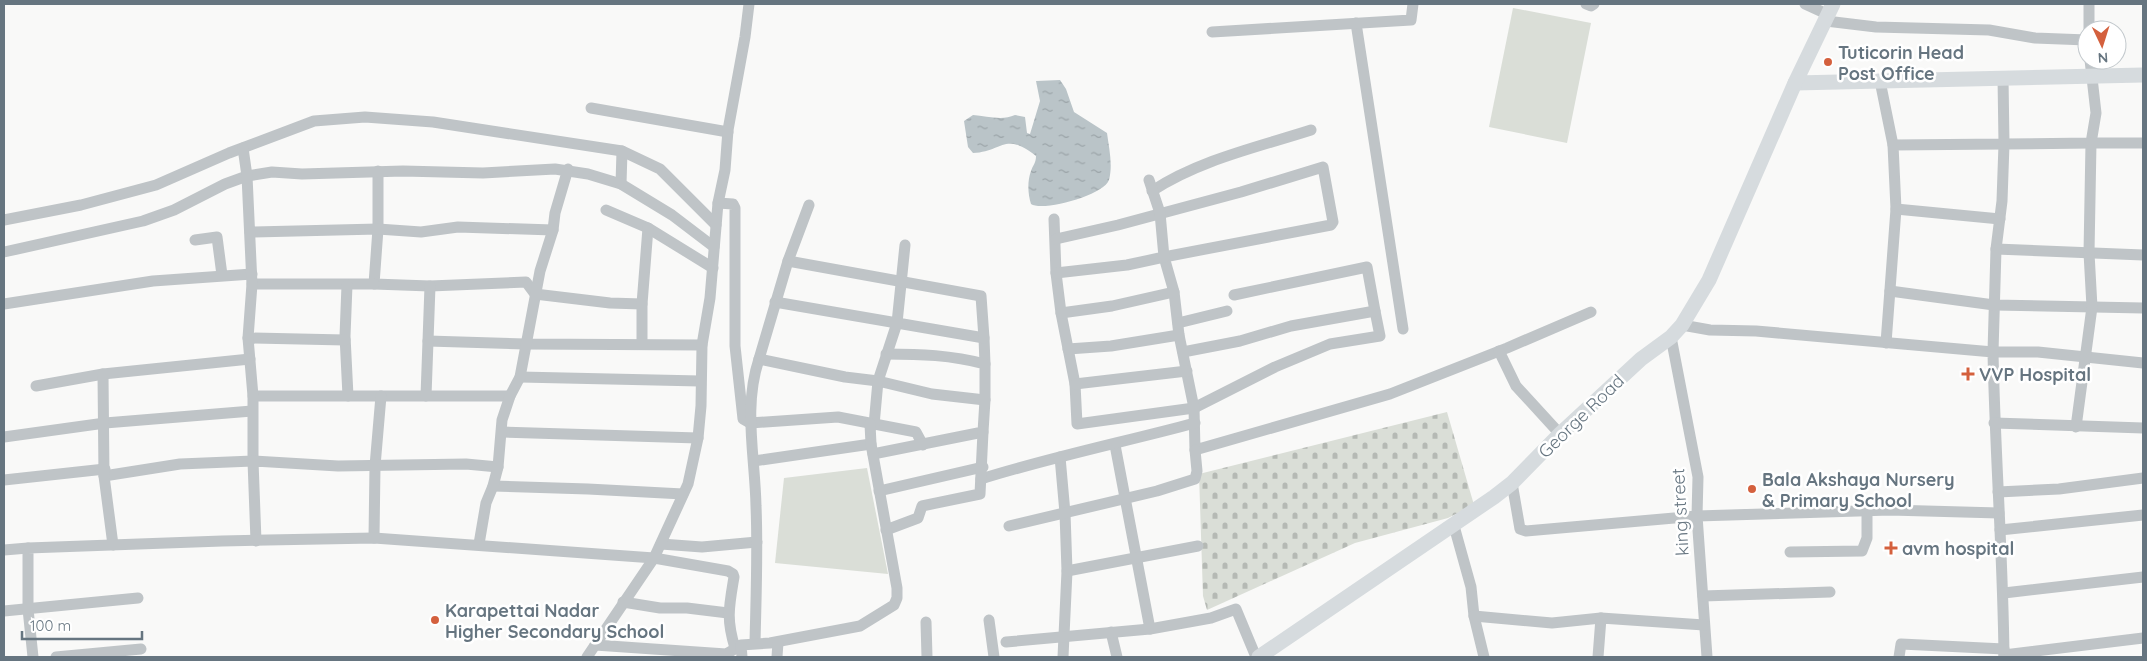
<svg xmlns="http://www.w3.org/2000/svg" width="2147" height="661" font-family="Quicksand,sans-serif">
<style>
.green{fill:#daded7}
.cemetery{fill:url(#cemetery-stones)}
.water{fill:url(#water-ripples)}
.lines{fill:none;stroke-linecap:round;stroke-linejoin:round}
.minor{stroke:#bfc4c7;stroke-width:11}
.major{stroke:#d6dbde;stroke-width:15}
.poi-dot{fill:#d4603d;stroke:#fff;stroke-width:2}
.labels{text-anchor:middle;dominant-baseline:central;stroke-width:5;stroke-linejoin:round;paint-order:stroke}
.poi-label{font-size:18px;font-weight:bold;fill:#667580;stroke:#fff;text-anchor:start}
.street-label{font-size:18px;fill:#667580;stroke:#fff}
</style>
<defs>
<pattern id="cemetery-stones" width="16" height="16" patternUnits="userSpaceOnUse" patternTransform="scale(1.25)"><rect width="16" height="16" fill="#daded7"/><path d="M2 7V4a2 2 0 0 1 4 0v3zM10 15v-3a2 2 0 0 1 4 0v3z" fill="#b5b9b4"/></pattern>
<pattern id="water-ripples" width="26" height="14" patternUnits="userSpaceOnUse" patternTransform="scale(1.25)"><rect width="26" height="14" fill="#bac4c8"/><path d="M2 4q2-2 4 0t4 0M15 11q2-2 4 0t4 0" fill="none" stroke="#9ba4a8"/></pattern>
</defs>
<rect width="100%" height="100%" fill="#f9f9f8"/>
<g class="green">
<polygon points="1513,8 1591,23 1567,143 1489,127"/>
<polygon points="867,468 888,574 775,563 784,478"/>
</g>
<polygon class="cemetery" points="1447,412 1474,505 1448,518 1355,543 1207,610 1203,596 1199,474"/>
<path class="water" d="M 1060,80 L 1066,89 L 1074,112 L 1107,133 C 1109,148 1113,165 1109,180 C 1104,195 1043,212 1031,204 C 1028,194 1027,182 1031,171 C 1033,165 1036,163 1036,156 C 1004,131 1003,152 973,153 L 968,147 L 964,121 L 973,115 C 987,116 1002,121 1015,115 L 1025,117 L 1027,133 L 1030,134 L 1040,101 L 1036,81 Z"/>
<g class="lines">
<g class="minor">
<polyline points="1586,4 1591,6 1594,4"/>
<polyline points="1805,4 1829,15"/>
<polyline points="1826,21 1876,27 1989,30 2035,38 2087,40"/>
<polyline points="1356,23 1403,329"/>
<polyline points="2089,30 2089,4"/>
<polyline points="1212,32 1411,20 1413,4"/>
<polyline points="2090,60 2096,113 2091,143 2004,144 2002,201 1996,249 2143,255"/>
<polyline points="1880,81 1893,145"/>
<polyline points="591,108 728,132"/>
<polyline points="378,171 378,229 374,284 430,286 526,282 535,294 610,303 642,304"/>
<polyline points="621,184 622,151"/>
<path d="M 1152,191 C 1199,160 1258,147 1311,130"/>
<polyline points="718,203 733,204 735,208 735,346 743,419 750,423 838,417 916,432 923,445"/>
<polyline points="606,210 648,228 713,268"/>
<polyline points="1054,219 1056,273 1061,313 1075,384 1077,424 1194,408 1275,367 1330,344 1380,336 1375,311"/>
<polyline points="2000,219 1896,209 1893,145 2004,144 2003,77"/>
<polyline points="4,220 81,205 156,185 229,153 314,121 365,117 433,122 622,151 660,169 716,225"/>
<polyline points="250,232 378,229 421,232 458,227 553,230"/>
<polyline points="1056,239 1118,225 1241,192 1323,167 1333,222 1331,225 1164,257 1174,292 1179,335 1194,408 1195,450 1390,394 1507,348 1591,312"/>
<polyline points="195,240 217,237 222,275"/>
<polyline points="905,245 897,323 984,338 985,364"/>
<polyline points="1996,249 1993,352 2038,352 2143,363"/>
<polyline points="4,252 143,221 174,210 225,184 247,176 272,172 302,174 403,171 483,173 555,169 588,174 621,184 672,215 714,247"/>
<polyline points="788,261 981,296 984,338"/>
<polyline points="1056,273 1127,265 1164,257 1160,213 1149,180"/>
<polyline points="252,284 374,284"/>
<polyline points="347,285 345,336 348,396"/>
<polyline points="1890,291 1994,305 2143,308"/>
<polyline points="4,304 153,281 252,274"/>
<polyline points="1061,313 1112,306 1174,292"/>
<polyline points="1178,323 1227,311"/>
<path d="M 1682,325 L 1710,330 L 1756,331 L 1993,352 C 1995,454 2003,555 2004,657"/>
<polyline points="1671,337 1698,477 1697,516 1707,657"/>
<polyline points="248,338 345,340"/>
<polyline points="428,341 525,344 702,345"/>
<polyline points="1886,343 1896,209"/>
<polyline points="642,344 642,304 648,228"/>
<polyline points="1068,349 1111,346 1179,335"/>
<polyline points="1499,351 1516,386 1560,434"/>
<polyline points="1183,352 1240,341 1291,326 1375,311 1367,267 1234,295"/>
<polyline points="759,359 788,261 809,205"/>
<polyline points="520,377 700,381"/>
<polyline points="1075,384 1187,371"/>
<polyline points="36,386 103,374"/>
<polyline points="253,396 510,396"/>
<polyline points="426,396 430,286"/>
<polyline points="1994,423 2143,428"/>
<polyline points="874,425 878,381 932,394 985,400"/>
<polyline points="2076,427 2092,307 2089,253 2091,143 2143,143"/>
<polyline points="502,432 698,438"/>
<polyline points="4,437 105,423 252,411"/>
<polyline points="1115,445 1150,629"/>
<path d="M 873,454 L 983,432 L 985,400 L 985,364 C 951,355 920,354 886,354"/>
<polyline points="1060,457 1065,513 1067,571 1063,657"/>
<polyline points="754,461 871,444 870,424"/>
<polyline points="104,476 180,464 253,461 253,396 248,338 252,284 247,176 243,148"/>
<path d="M 981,479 C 1051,457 1124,442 1195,423"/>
<polyline points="4,480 105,469"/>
<polyline points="1512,483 1520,529 1526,531 1697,516 1890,510 1999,513"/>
<polyline points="493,486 588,489 683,494"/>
<polyline points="879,491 983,467"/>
<polyline points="1998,492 2059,489 2143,478"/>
<polyline points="1009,526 1157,491 1195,479 1197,471 1195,450"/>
<polyline points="1454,526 1471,587 1474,616 1484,657"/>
<polyline points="886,530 918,518 922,506 980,494 983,432"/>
<polyline points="2000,530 2143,515"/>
<polyline points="374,538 375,466 381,396"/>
<polyline points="256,541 253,461 338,466 466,464 498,467"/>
<polyline points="479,544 486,503 493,486 498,467 502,420 510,396 520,377 540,271 553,230 555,213 568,169"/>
<polyline points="661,544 702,547 757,542"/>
<polyline points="113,545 104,476 103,374 250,359"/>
<polyline points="4,550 28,548"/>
<polyline points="1790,552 1862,551 1867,538 1867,511"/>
<polyline points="1067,571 1198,546"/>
<polyline points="2004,593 2143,577"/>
<polyline points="1703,596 1830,592"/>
<polyline points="623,602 660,608 687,608 728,613"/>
<polyline points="4,611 138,598"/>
<polyline points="1474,616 1552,623 1601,618"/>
<polyline points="989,620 994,657"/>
<polyline points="926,622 927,657"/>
<polyline points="1111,632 1117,657"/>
<polyline points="1006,642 1150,629 1211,618 1236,609 1256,657"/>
<path d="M 755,643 C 756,597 758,552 756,506 C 755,456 743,407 759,359 L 845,377 L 878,381 L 897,323 L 775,302"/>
<polyline points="595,645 726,654 740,646"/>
<polyline points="2004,655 2143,638"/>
<path d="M 33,657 L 28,609 L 28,548 L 222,541 L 374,538 L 654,558 L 728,571 L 733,574 L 734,577 C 729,607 726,619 735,648"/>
<polyline points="56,657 141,649"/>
<polyline points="587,657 654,558 688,484 698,438 701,406 702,345 710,298 718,203 725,170 728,130 745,37 749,4"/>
<polyline points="742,657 741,645 770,643 860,626 894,605 897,598 897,588 871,444"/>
<polyline points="777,657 778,642"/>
<polyline points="1598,657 1601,618 1704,625"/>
<polyline points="1899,657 1901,644 2004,649"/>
</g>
<g class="major">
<polyline points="1795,83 2143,75"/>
<polyline points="1259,657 1494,497 1512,483 1560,434 1641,359 1671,337 1682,325 1709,280 1795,83 1833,4"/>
</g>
</g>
<g class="poi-dot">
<circle cx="1828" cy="62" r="5"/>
<path d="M1965.5 366.5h5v5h5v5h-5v5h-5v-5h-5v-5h5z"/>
<circle cx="1752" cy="489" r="5"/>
<path d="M1888.5 540.5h5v5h5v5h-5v5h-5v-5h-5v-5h5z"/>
<circle cx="435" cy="620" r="5"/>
</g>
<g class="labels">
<g class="poi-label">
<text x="1838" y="52">Tuticorin Head<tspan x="1838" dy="21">Post Office</tspan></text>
<text x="1979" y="374">VVP Hospital</text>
<text x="1762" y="479">Bala Akshaya Nursery<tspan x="1762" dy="21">&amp; Primary School</tspan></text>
<text x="1902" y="548">avm hospital</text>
<text x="445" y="610">Karapettai Nadar<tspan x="445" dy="21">Higher Secondary School</tspan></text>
</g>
<g class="street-label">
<text transform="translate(1581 416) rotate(-44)">George Road</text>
<text transform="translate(1680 512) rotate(-93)">king street</text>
</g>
</g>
<rect width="2147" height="661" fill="none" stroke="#667580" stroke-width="10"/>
<g transform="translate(2102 45) rotate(176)"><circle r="24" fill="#ffffff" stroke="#c2c8cc"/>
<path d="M0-4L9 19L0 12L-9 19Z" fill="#d4603d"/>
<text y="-8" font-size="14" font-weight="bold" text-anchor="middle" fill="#667580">N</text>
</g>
<path d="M22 631v8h120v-8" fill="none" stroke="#667580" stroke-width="2.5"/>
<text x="30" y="631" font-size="15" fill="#667580" stroke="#ffffff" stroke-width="4" paint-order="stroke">100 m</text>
</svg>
